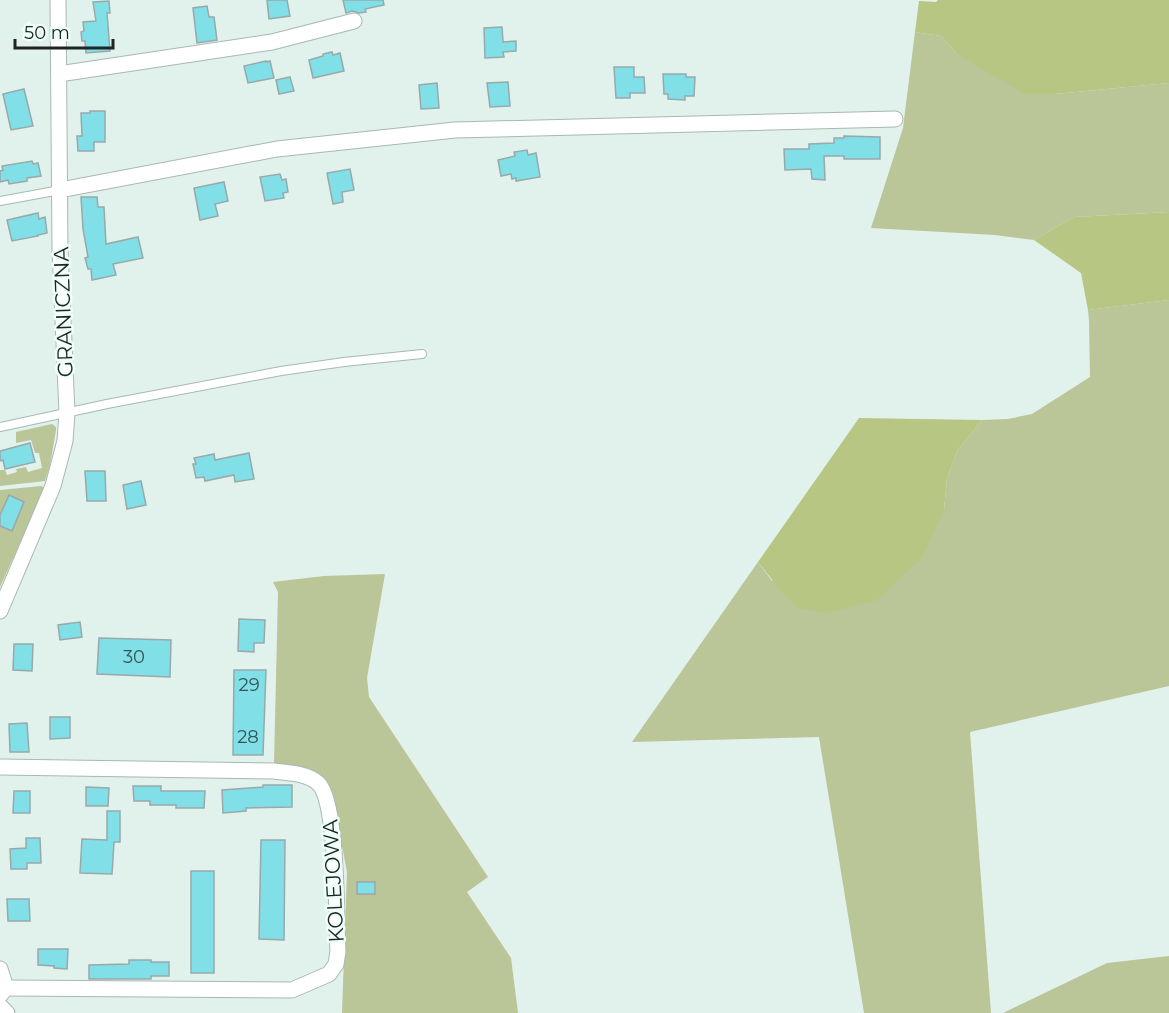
<svg xmlns="http://www.w3.org/2000/svg" width="1169" height="1013" font-family="Montserrat,sans-serif">
<style>
.green{fill:#bac598}
.forest{fill:#b7c683}
.building{fill:#81dfe7;stroke:#98a9aa;stroke-width:1.5}
.lines{fill:none;stroke-linecap:round;stroke-linejoin:round}
.service-casing{stroke:#a8b8b3;stroke-width:10}
.minor-casing{stroke:#a8b8b3;stroke-width:17}
.service{stroke:#fff;stroke-width:8}
.minor{stroke:#fff;stroke-width:15}
.labels{text-anchor:middle;dominant-baseline:central;stroke-width:5;stroke-linejoin:round;paint-order:stroke}
.number-label{font-size:18px;fill:#385454}
.street-label{font-size:21px;fill:#1f2523;stroke:#eefef9}
</style>
<rect width="100%" height="100%" fill="#e1f1ec"/>
<g class="green">
<polygon points="915,32 941,36 958,55 1055,94 1169,83 1169,212 1074,217 1034,240 995,235 871,228 903,128"/>
<polygon points="1169,300 1169,686 970,732 991,1013 864,1013 819,737 632,742 758,562 772,581 944,510 947,479 957,451 982,420 1008,419 1032,414 1090,377 1089,321 1088,310"/>
<polygon points="52,424 56,427 56,430 50,465 45,481 0,486 0,470 5,470 7,475 17,472 16,469 26,467 28,472 42,468 39,453 35,453 31,440 16,443 16,432"/>
<polygon points="41,486 45,488 0,587 0,490"/>
<polygon points="385,574 367,678 369,697 488,877 467,892 511,958 518,1013 342,1013 347,872 336,815 314,773 307,768 274,764 278,592 273,582 324,576"/>
<polygon points="1169,956 1169,1013 1003,1013 1107,963"/>
</g>
<g class="forest">
<polygon points="938,0 1169,0 1169,83 1055,94 1025,94 958,55 941,36 915,32 919,1 936,2"/>
<polygon points="1169,212 1169,300 1088,310 1081,273 1034,240 1074,217"/>
<polygon points="859,418 982,420 957,451 947,479 944,510 922,557 878,600 827,613 797,608 784,595 758,562"/>
</g>
<g class="building">
<polygon points="267,0 287,0 290,16 269,19"/>
<polygon points="343,0 383,0 384,5 365,9 366,12 359,13 352,11 346,13"/>
<polygon points="109,1 110,13 107,13 110,51 86,53 85,41 82,41 81,32 84,31 83,22 96,21 93,2"/>
<polygon points="207,6 209,17 214,17 217,40 197,43 193,8"/>
<polygon points="502,27 503,42 516,41 516,51 503,52 504,57 485,58 484,28"/>
<polygon points="332,52 333,55 340,53 344,71 313,78 309,60 323,56 323,54"/>
<polygon points="266,61 266,62 270,61 274,78 248,83 244,66"/>
<polygon points="614,67 634,67 634,77 644,77 645,93 630,93 630,98 616,98"/>
<polygon points="663,74 686,74 686,77 695,77 694,96 685,96 685,100 668,99 668,94 664,94"/>
<polygon points="290,77 294,91 279,94 276,80"/>
<polygon points="508,82 510,106 490,107 487,83"/>
<polygon points="437,83 439,108 421,109 419,85"/>
<polygon points="24,89 33,126 11,130 3,94"/>
<polygon points="90,111 105,111 105,142 94,142 94,151 78,151 77,136 82,136 81,113 90,113"/>
<polygon points="844,136 880,137 880,159 844,159 844,156 824,156 825,180 812,179 811,169 785,170 784,149 809,149 809,144 834,143 834,138 844,138"/>
<polygon points="527,150 528,155 536,153 540,177 516,181 516,178 512,179 511,174 501,176 498,160 515,156 514,152"/>
<polygon points="32,161 33,164 38,163 41,176 27,178 27,181 9,184 8,180 0,182 0,171 3,170 2,166"/>
<polygon points="350,169 354,190 342,192 343,202 333,204 327,173"/>
<polygon points="280,174 282,180 286,179 288,192 283,193 284,198 265,201 260,177"/>
<polygon points="224,182 228,201 215,204 218,216 200,220 194,188"/>
<polygon points="81,197 97,197 98,207 104,207 106,244 138,237 143,258 113,264 116,275 92,280 91,269 88,269 85,258 88,257 83,229"/>
<polygon points="38,213 39,219 45,217 47,233 38,235 38,236 12,241 7,220"/>
<polygon points="30,443 35,462 5,469 3,460 0,461 0,451"/>
<polygon points="249,453 254,479 235,482 234,475 205,481 204,477 196,478 193,464 196,464 194,458 214,454 215,460"/>
<polygon points="85,471 105,471 106,501 87,501"/>
<polygon points="141,481 146,505 127,509 123,485"/>
<polygon points="9,495 24,502 12,531 0,526 0,515"/>
<polygon points="239,619 265,620 264,643 254,643 254,652 238,651"/>
<polygon points="80,622 82,637 60,640 58,625"/>
<polygon points="99,638 171,640 170,677 97,674"/>
<polygon points="14,644 33,644 32,671 13,670"/>
<polygon points="234,670 266,670 263,755 233,755"/>
<polygon points="50,717 70,717 70,738 50,739"/>
<polygon points="27,723 29,752 10,752 9,724"/>
<polygon points="263,785 292,785 292,807 246,808 246,811 223,813 222,790 263,787"/>
<polygon points="133,786 161,786 161,791 205,791 204,808 176,808 176,805 150,805 150,801 134,801"/>
<polygon points="86,787 109,788 108,806 86,806"/>
<polygon points="14,791 30,791 30,813 13,813"/>
<polygon points="107,811 120,811 120,842 114,842 112,874 80,873 82,839 107,840"/>
<polygon points="26,838 40,838 41,863 27,863 27,869 11,869 10,849 26,848"/>
<polygon points="261,840 285,840 284,940 259,939"/>
<rect x="191" y="871" width="23" height="102"/>
<rect x="357" y="882" width="18" height="12"/>
<polygon points="7,899 29,899 30,921 8,921"/>
<polygon points="38,949 68,949 67,969 54,968 54,966 38,965"/>
<polygon points="129,960 151,960 151,962 169,962 169,976 151,976 151,979 89,979 89,965 129,964"/>
</g>
<g class="lines">
<defs>
<g id="service">
<polyline points="0,201 60,190"/>
<polyline points="0,427 107,404 281,371 344,362 422,354"/>
</g>
<g id="minor">
<polyline points="59,74 272,42 354,21"/>
<polyline points="60,190 277,149 455,130 895,119"/>
<polyline points="0,611 53,486 65,441 67,413 60,250 58,0"/>
<path d="M 0,767 L 274,771 C 288,773 307,773 318,783 C 338,801 336,920 338,951 L 336,964 L 329,974 L 292,990 L 6,988"/>
<polyline points="0,969 6,988 0,995"/>
<polyline points="0,1006 7,1013"/>
</g>
</defs>
<use href="#service" class="service-casing"/>
<use href="#minor" class="minor-casing"/>
<use href="#service" class="service"/>
<use href="#minor" class="minor"/>
</g>
<g class="labels">
<g class="number-label">
<text x="134" y="657">30</text>
<text x="249" y="685">29</text>
<text x="248" y="737">28</text>
</g>
<g class="street-label">
<text transform="translate(63 312) rotate(-92)">GRANICZNA</text>
<text transform="translate(333 881) rotate(-93)">KOLEJOWA</text>
</g>
</g>
<path d="M15 39v9h98v-9" fill="none" stroke="#1f2523" stroke-width="3"/>
<text x="24" y="39" font-size="18" fill="#1f2523" stroke="#eefef9" stroke-width="4.5" paint-order="stroke">50 m</text>
</svg>
